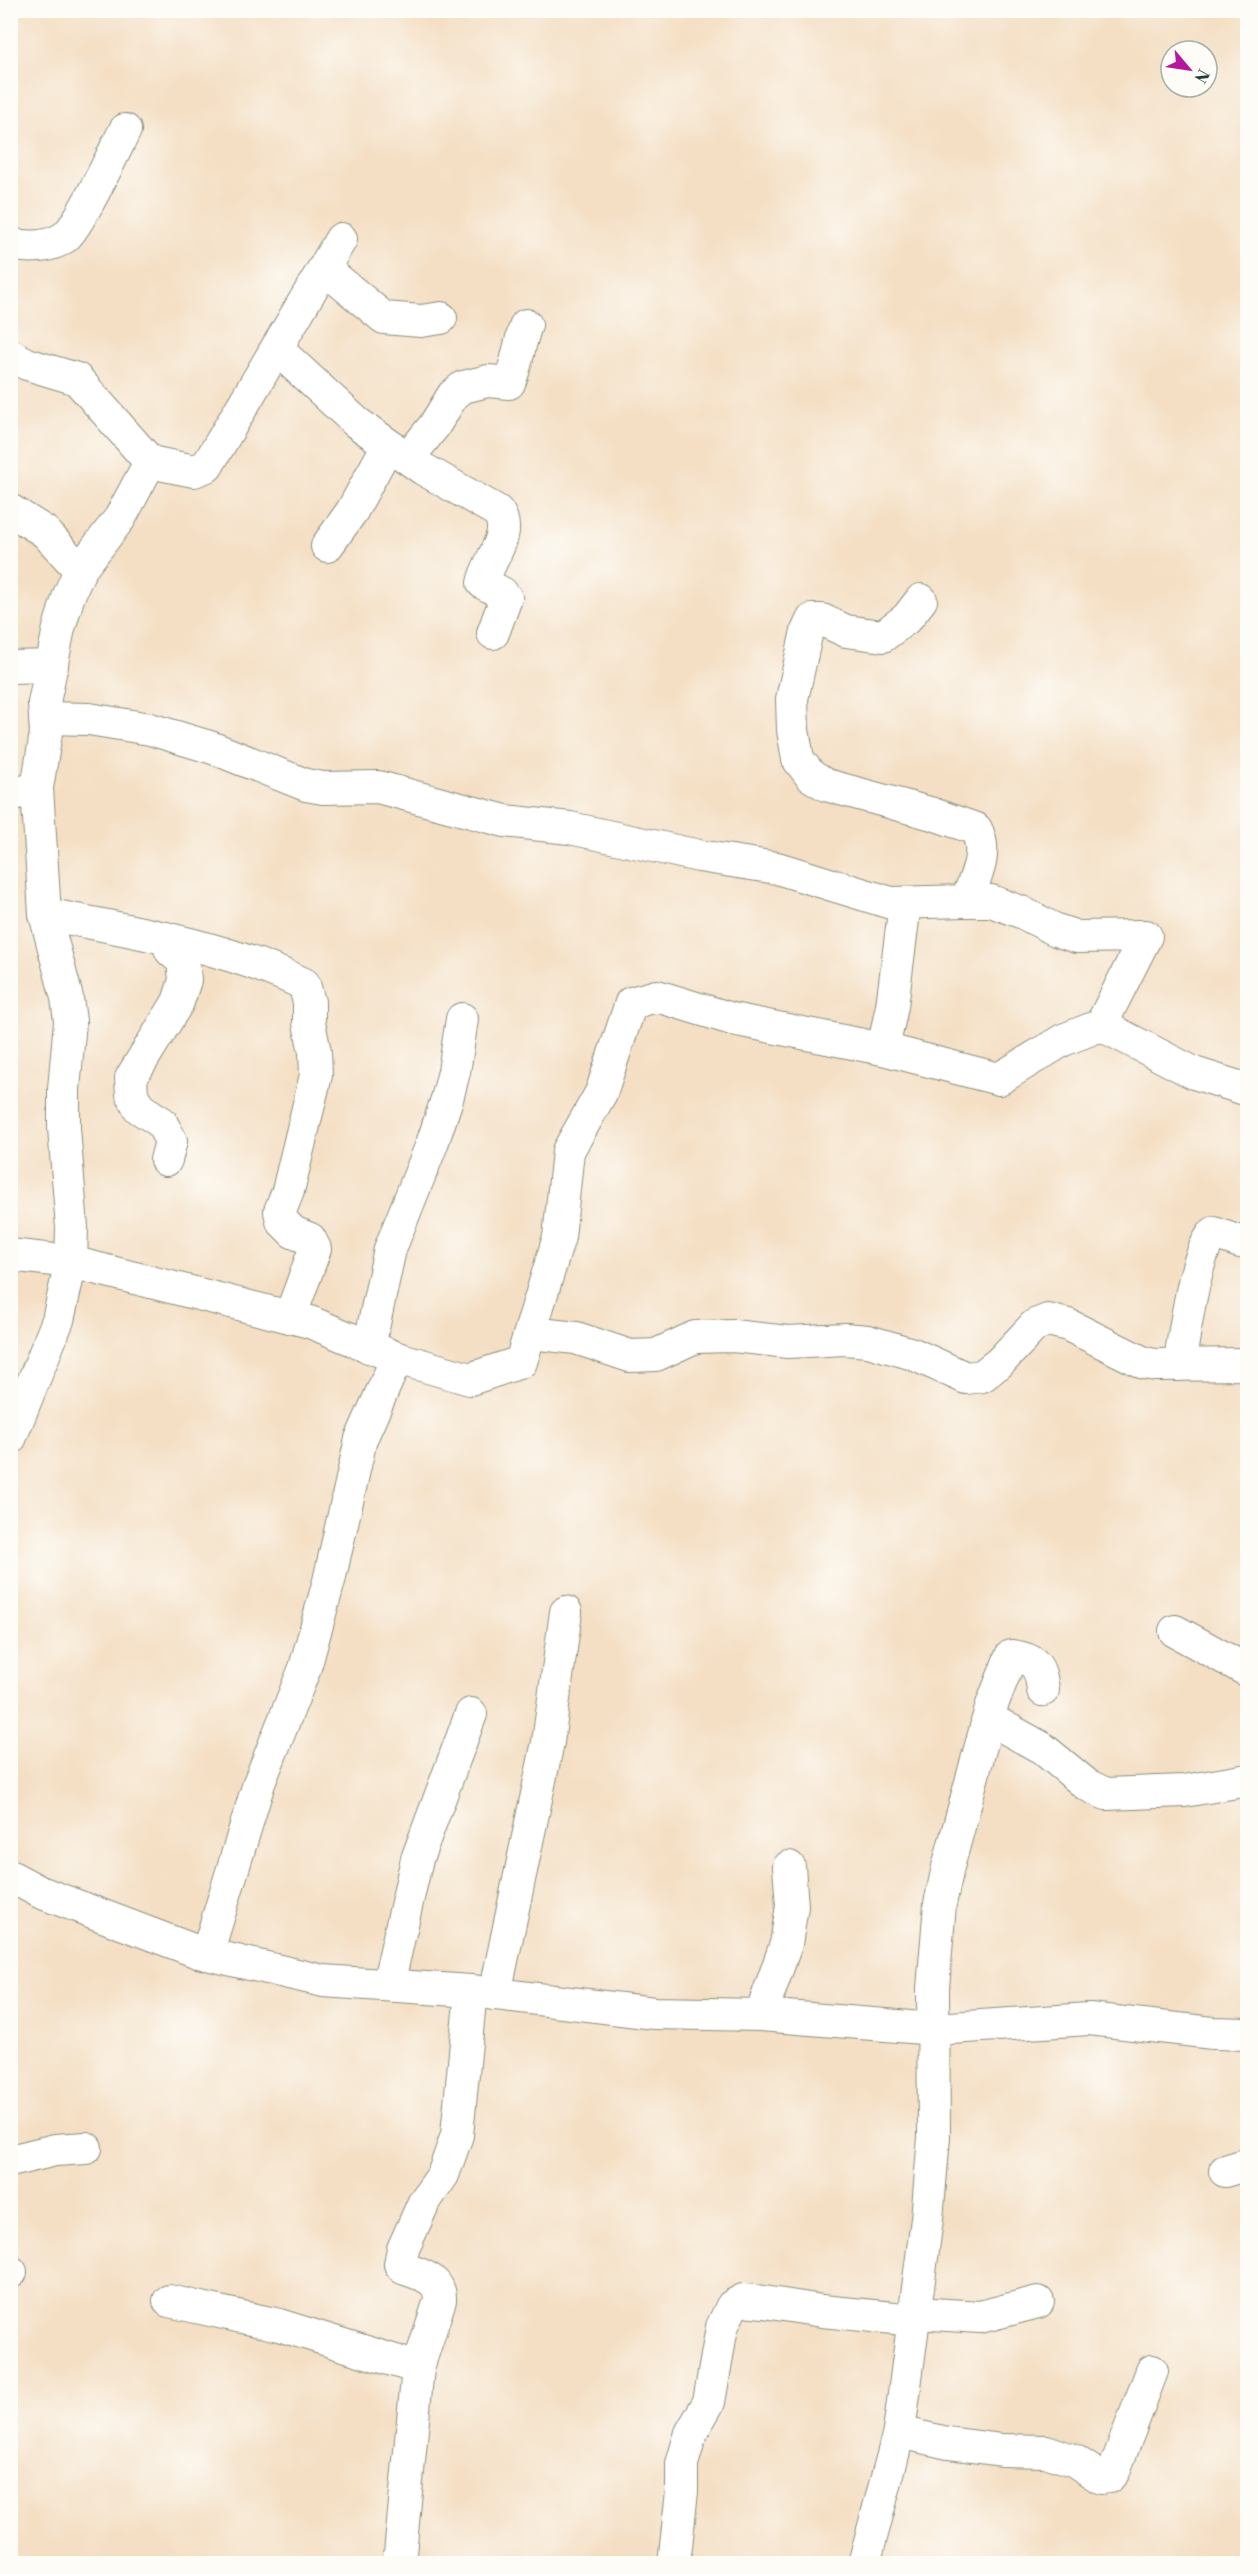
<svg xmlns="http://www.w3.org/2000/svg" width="1258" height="2574" font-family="'Libre Bodoni',serif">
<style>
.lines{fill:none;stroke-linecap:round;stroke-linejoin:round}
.minor-casing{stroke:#8a8e7c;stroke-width:34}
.minor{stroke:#fff;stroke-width:32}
</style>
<rect width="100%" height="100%" fill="#fdfcf7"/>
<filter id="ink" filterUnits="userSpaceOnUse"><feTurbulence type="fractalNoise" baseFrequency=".0167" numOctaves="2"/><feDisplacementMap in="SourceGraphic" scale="12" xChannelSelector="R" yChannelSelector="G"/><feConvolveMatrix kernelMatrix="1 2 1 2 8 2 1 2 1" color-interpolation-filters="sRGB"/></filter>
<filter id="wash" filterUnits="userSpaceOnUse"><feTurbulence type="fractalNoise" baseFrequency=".008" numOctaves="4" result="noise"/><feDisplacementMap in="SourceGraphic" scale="24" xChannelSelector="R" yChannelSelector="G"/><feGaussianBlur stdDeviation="1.35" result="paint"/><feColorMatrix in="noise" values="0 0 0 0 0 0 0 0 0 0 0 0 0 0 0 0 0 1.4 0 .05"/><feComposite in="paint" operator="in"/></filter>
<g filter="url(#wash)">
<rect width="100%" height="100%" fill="#f4dfc4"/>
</g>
<g filter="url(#ink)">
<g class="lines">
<defs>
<g id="minor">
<path d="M 10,244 C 28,248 50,248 65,237 C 79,226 115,150 125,130"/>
<polyline points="320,275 337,279 384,318 421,321 441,318"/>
<path d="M 278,350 L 356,422 L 423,469 L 497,511 C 515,533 488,559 483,583 L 502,593 L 506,598 L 493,633"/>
<polyline points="10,355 27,364 77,379 150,462"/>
<path d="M 409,457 L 434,426 L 453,395 L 463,387 L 488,381 L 509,383 C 517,365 519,344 526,325"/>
<polyline points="10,510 45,532 80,570"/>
<polyline points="327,546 352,511 388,445"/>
<polyline points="10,667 52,666"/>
<path d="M 45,718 L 89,719 L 150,729 L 213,748 L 306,785 L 323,788 L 378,787 L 505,821 L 570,828 L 699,856 L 777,868 L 891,903 L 966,901 C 975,879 989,853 976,829 L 933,814 L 826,785 L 811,776 L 798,759 L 793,730 L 792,699 L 807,631 L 812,620 L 822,620 L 846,631 L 883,636 L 907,618 L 921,600"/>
<polyline points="10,795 37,788"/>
<polyline points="966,901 991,901 1021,912 1056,930 1077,937 1146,936 1101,1025"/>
<path d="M 45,914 C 133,931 222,945 304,984 L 309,1002 L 309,1023 L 315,1052 L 316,1075 L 288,1191 L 280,1211 L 282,1221 L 293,1232 L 310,1239 L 315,1249 L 290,1317"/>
<polyline points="883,1049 892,1006 905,904"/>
<polyline points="166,1160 171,1141 161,1122 139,1108 132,1094 131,1078 178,1002 185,980 183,961 171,951 166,938"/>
<polyline points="10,1255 71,1262 310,1322 397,1358 361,1439 329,1581 305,1668 259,1783 207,1954"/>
<polyline points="531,1333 576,1338 630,1356 656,1355 695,1337 733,1336 788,1342 845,1339 868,1341 913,1354 966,1378 982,1376 999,1363 1035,1325 1048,1320 1068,1325 1144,1363 1156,1365 1248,1364"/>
<polyline points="369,1347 390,1249 432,1144 447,1099 454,1072 462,1019"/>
<polyline points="397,1358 470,1379 521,1362 559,1237 568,1151 601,1093 631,1003 657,996 732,1019 883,1049 999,1079 1063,1040 1101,1025 1194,1073 1248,1090"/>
<path d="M 1179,1365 C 1185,1334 1194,1254 1214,1233 L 1240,1242 L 1248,1240"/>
<polyline points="10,1439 58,1320 71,1262 72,1228 64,1128 64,1089 70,1021 67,998 45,914 37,788 46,733 44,703 59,628 69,595 80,570 120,518 150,462 194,471 207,466 341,239"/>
<polyline points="1175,1631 1248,1671"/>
<polyline points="987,1722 995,1722 1042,1748 1087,1785 1106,1794 1184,1791 1248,1780"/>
<polyline points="10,1876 40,1892 198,1952 323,1981 471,1991 654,2013 761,2015 935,2029 1089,2019 1213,2033 1248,2034"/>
<polyline points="388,1985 417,1859 471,1714"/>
<polyline points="495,1994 548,1742 566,1612"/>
<polyline points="761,2015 786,1944 792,1906 789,1867"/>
<polyline points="10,2161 55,2150 86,2148"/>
<polyline points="1225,2171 1248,2164"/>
<polyline points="10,2271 11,2272"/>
<polyline points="169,2301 279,2325 418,2368"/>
<polyline points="916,2313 980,2317 1038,2302"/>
<polyline points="899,2432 948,2443 1002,2450 1046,2451 1075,2461 1101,2478 1109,2477 1114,2471 1152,2371"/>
<path d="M 399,2564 L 418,2368 L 440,2300 C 441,2278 421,2275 403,2268 L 400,2264 L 403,2249 L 424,2202 L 443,2175 L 457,2135 L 471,1991"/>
<polyline points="674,2564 682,2491 682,2464 691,2433 709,2402 722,2327 732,2306 743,2300 764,2302 822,2311 915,2320"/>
<path d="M 864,2564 L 899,2432 L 927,2219 L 934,2137 L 933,1988 L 940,1904 L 948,1867 L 992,1705 L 1011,1656 C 1036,1659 1040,1666 1043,1690"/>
</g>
</defs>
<use href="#minor" class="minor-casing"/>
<use href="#minor" class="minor"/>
</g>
</g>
<rect width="1258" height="2574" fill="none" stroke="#fdfcf7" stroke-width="36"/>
<g transform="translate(1189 69) rotate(119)"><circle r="28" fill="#fdfcf7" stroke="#a4b0a9" stroke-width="1.5"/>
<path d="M0-4.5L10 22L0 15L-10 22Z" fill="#b5179e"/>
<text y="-9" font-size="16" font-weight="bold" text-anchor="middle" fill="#1f3d34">N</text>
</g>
</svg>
